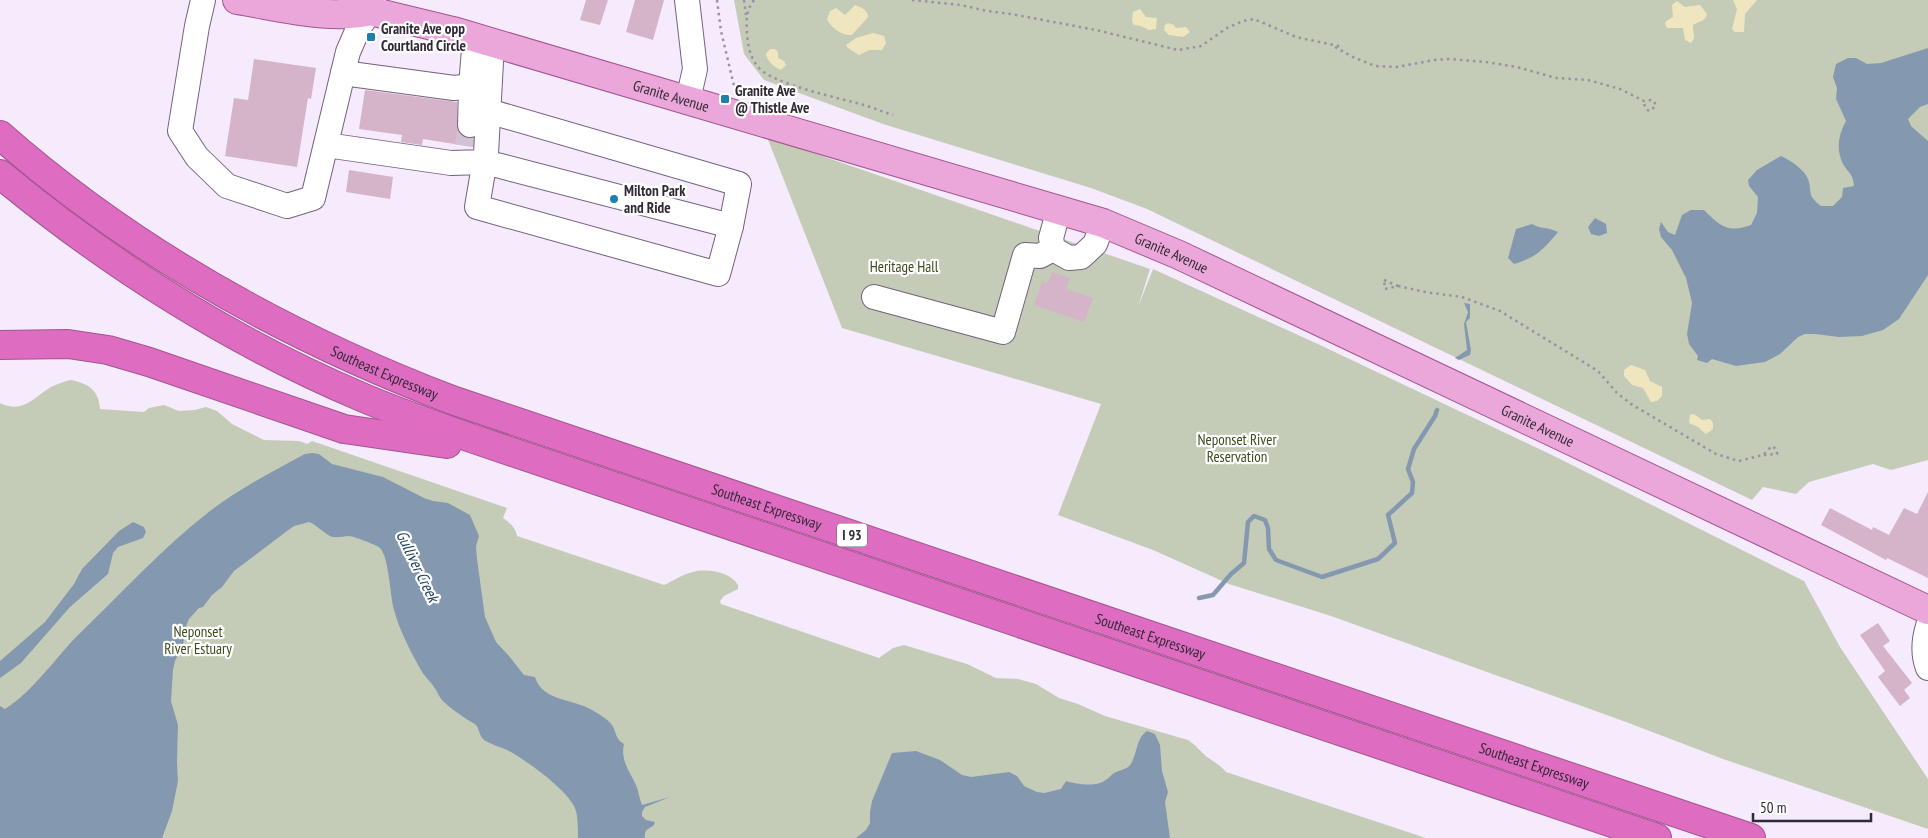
<svg xmlns="http://www.w3.org/2000/svg" width="1928" height="838" font-family="'PT Sans Narrow',sans-serif">
<style>
.green{fill:#c4ccb7}
.sand{fill:#efe6c0}
.water{fill:#8499b0}
.lines{fill:none;stroke-linecap:round;stroke-linejoin:round}
.stream{stroke:#8499b0;stroke-width:4.5}
.building{fill:#d5b3c8}
.minor-tunnel{stroke:#cfc3d5;stroke-width:24;stroke-dasharray:24 12;stroke-linecap:butt}
.minor-casing{stroke:#74617c;stroke-width:26}
.major-casing{stroke:#a1558f;stroke-width:30}
.highway-casing{stroke:#a1558f;stroke-width:30}
.path{stroke:#9c91a1;stroke-width:2.5;stroke-dasharray:2.5 4;stroke-linecap:butt}
.minor{stroke:#fff;stroke-width:24}
.major{stroke:#eba7d9;stroke-width:28}
.highway{stroke:#de6cc0;stroke-width:28}
.poi-dot{fill:#1c82ac;stroke:#fff;stroke-width:2}
.labels{text-anchor:middle;dominant-baseline:central;stroke-width:4.5;stroke-linejoin:round;paint-order:stroke}
.shield{fill:#fff;stroke:#6f6972;stroke-width:1}
.shield-label{font-size:14px;font-weight:bold;fill:#312935}
.poi-label{font-size:15px;font-weight:bold;fill:#312935;stroke:#fff;text-anchor:start}
.street-label{font-size:15px;fill:#312935;stroke:#fff}
.park-label{font-size:15px;fill:#3b4a1b;stroke:#fff}
.water-label{font-size:16px;font-style:italic;fill:#183c5e;stroke:#fff}
</style>
<rect width="100%" height="100%" fill="#f6eafd"/>
<g class="green">
<polygon points="734,0 1928,0 1928,460 1891,470 1873,464 1809,482 1796,494 1763,487 1752,500 1147,209 1091,188 883,124 764,80 744,54"/>
<polygon points="767,137 1150,269 1138,307 1153,269 1320,345 1554,456 1804,581 1840,647 1928,779 1928,829 1723,759 1626,722 1331,616 1229,584 1153,550 1058,515 1101,404 842,328"/>
<path d="M 70,380 C 88,383 99,390 100,409 L 144,412 L 149,408 L 164,405 L 179,411 L 195,410 L 206,407 L 217,411 L 232,424 L 264,440 L 299,441 L 307,444 L 312,441 L 507,508 L 503,518 C 509,522 516,528 517,536 L 664,585 C 673,581 683,574 693,572 C 708,568 730,572 738,585 L 738,589 L 724,596 L 720,601 L 721,604 L 879,658 L 893,648 L 904,645 L 967,664 L 996,678 L 1018,679 L 1036,684 L 1059,698 L 1078,704 L 1105,716 L 1188,740 C 1196,745 1200,751 1207,757 C 1214,762 1220,765 1226,772 L 1426,838 L 0,838 L 0,403 C 23,414 33,398 51,387 C 57,384 63,382 70,380 Z"/>
</g>
<g class="sand">
<polygon points="1733,0 1757,0 1745,14 1744,32 1735,32 1732,29 1737,9"/>
<path d="M 1677,1 L 1685,7 L 1700,5 L 1707,14 C 1705,22 1699,21 1693,25 C 1692,32 1697,37 1691,43 L 1685,40 L 1683,28 L 1667,28 L 1665,24 L 1666,21 L 1673,17 L 1672,5 Z"/>
<path d="M 855,5 C 861,8 868,9 868,17 L 852,35 C 842,36 831,28 827,19 L 830,11 L 836,8 L 845,15 Z"/>
<polygon points="1140,9 1146,17 1157,18 1156,29 1149,30 1141,26 1134,25 1132,21 1133,12"/>
<polygon points="1168,23 1174,25 1176,28 1186,27 1190,32 1183,37 1169,35 1164,30 1165,25"/>
<polygon points="873,33 884,36 886,43 882,50 869,50 859,55 848,48 846,45 856,38"/>
<path d="M 770,49 L 775,49 L 778,52 L 778,58 L 784,61 L 786,65 L 781,70 C 774,67 767,61 766,54 Z"/>
<polygon points="1631,365 1645,370 1650,381 1662,387 1662,396 1657,401 1651,402 1643,388 1632,385 1624,376 1624,370"/>
<polygon points="1694,414 1702,420 1710,419 1713,423 1713,429 1706,434 1698,427 1689,423 1690,415"/>
</g>
<g class="water">
<path d="M 1928,48 L 1928,104 L 1920,107 L 1908,119 L 1911,126 L 1928,141 L 1928,275 L 1899,319 L 1883,330 L 1862,336 L 1839,337 L 1815,334 L 1805,334 L 1798,337 L 1780,354 L 1765,362 L 1736,366 L 1712,359 L 1707,363 L 1697,360 L 1698,356 L 1689,344 L 1687,334 L 1692,303 L 1686,278 L 1672,250 L 1661,237 L 1659,229 L 1661,222 L 1668,232 L 1675,235 L 1682,215 L 1691,210 L 1704,210 C 1721,227 1728,233 1751,225 L 1757,213 L 1758,197 L 1749,186 L 1748,180 L 1757,170 L 1781,156 C 1790,160 1804,169 1808,179 C 1813,194 1806,194 1821,206 L 1833,206 L 1842,197 L 1843,188 L 1854,186 C 1853,173 1849,174 1843,164 C 1836,150 1838,135 1846,121 L 1836,99 L 1837,88 L 1833,77 L 1836,64 L 1848,58 L 1856,58 L 1867,64 L 1881,63 Z"/>
<polygon points="1595,218 1606,224 1607,233 1599,236 1591,234 1588,227"/>
<path d="M 1532,224 C 1540,229 1548,227 1558,232 C 1543,250 1537,257 1514,264 L 1508,258 L 1516,229 Z"/>
<polygon points="1464,303 1470,304 1470,318 1466,322 1471,350 1470,355 1459,360 1455,358 1467,350 1464,324 1468,312"/>
<path d="M 312,453 L 319,454 L 332,464 L 383,477 L 424,498 L 433,501 L 448,503 L 470,515 L 479,536 L 476,546 L 477,559 L 485,617 L 496,642 L 509,656 L 524,675 L 535,677 C 542,701 573,699 590,709 C 597,713 608,719 612,725 C 617,733 615,739 624,744 C 620,760 630,772 636,785 C 639,792 639,798 642,805 L 670,797 L 645,807 L 642,812 L 642,816 L 646,820 L 655,822 L 654,825 C 648,830 644,829 645,838 L 578,838 C 578,830 578,819 576,811 C 572,793 526,760 509,751 C 501,747 492,745 484,740 C 479,736 480,729 475,724 C 467,720 447,706 442,700 C 439,697 438,693 436,690 C 432,683 426,678 422,672 C 411,652 400,632 394,610 C 390,596 389,557 380,548 C 377,545 353,536 349,536 C 342,536 337,539 330,536 C 324,533 315,524 309,522 L 294,526 L 287,531 L 234,571 L 222,587 L 212,595 L 203,607 L 199,608 L 189,619 L 186,626 L 183,645 L 175,661 L 173,670 L 171,701 L 178,725 L 177,763 L 178,781 L 172,811 L 162,838 L 0,838 L 0,706 L 5,709 C 33,691 54,660 77,636 C 121,594 162,548 210,511 C 239,489 273,471 305,454 Z"/>
<polygon points="133,522 144,527 146,532 143,538 118,547 113,553 108,574 70,607 21,663 0,678 0,661 45,622 74,584 82,569 119,531"/>
<path d="M 1147,731 L 1155,734 L 1160,745 L 1162,771 L 1168,792 L 1165,802 L 1170,838 L 856,838 L 866,830 L 870,823 L 870,812 L 872,801 L 892,753 L 916,751 L 940,760 L 962,775 L 971,777 L 1009,772 L 1017,776 L 1024,786 L 1037,792 L 1044,793 L 1061,789 L 1066,781 C 1075,784 1096,787 1104,781 C 1109,779 1111,774 1116,772 C 1123,769 1129,769 1132,762 C 1138,750 1136,739 1147,731 Z"/>
</g>
<g class="lines">
<polyline class="stream" points="1199,598 1213,595 1231,574 1244,563 1248,522 1254,516 1265,520 1268,528 1269,549 1276,560 1322,577 1378,559 1395,543 1388,515 1412,493 1413,482 1408,469 1414,449 1435,416 1437,410"/>
</g>
<g class="building">
<polygon points="586,0 608,0 600,25 580,20"/>
<polygon points="635,0 664,0 653,40 626,32"/>
<polygon points="254,59 316,68 311,99 308,98 297,167 225,156 234,98 248,100"/>
<polygon points="365,90 457,102 458,131 463,137 473,138 473,147 423,139 422,145 401,142 402,135 359,129"/>
<polygon points="349,170 393,177 390,199 346,192"/>
<polygon points="1052,272 1070,278 1066,289 1093,298 1084,322 1034,305 1042,281 1048,283"/>
<polygon points="1928,492 1928,578 1887,558 1886,560 1821,525 1830,508 1872,530 1873,527 1889,535 1904,508 1917,514"/>
<polygon points="1878,623 1890,641 1883,646 1912,683 1904,690 1910,698 1900,706 1878,677 1885,671 1860,635"/>
</g>
<g class="lines">
<polyline class="minor-tunnel" points="467,146 470,125"/>
<defs>
<g id="minor">
<polyline points="203,0 197,26 180,131 197,157 227,186 287,206 313,198 348,52 358,29 370,11 374,0"/>
<polyline points="687,0 695,69 688,100"/>
<polyline points="343,73 454,88 471,86"/>
<polyline points="488,111 739,184 731,226"/>
<polyline points="470,125 471,86 475,38"/>
<polyline points="326,145 451,163 485,162 731,226 718,274 477,207 486,154 492,43"/>
<polyline points="1059,209 1051,238 1053,249 1069,258 1081,257 1095,244 1103,223"/>
<polyline points="874,297 1003,332 1025,255 1040,256 1053,249"/>
<path d="M 1928,626 C 1924,639 1923,655 1928,668"/>
</g>
<g id="major">
<path d="M 237,0 C 276,6 333,21 370,11"/>
<path id="s1" d="M 352,0 L 370,11 L 453,31 L 1103,223 L 1179,255 L 1928,610"/>
</g>
<g id="highway">
<path id="s2" d="M 0,135 C 133,252 287,337 452,400 L 1751,838"/>
<path d="M 0,174 C 110,265 232,342 364,398 C 399,413 435,425 471,438 L 1657,838"/>
<polyline points="0,345 68,344 108,350 149,362 344,429 447,444"/>
</g>
</defs>
<use href="#minor" class="minor-casing"/>
<use href="#major" class="major-casing"/>
<use href="#highway" class="highway-casing"/>
<g class="path">
<polyline points="717,0 721,31 735,90"/>
<polyline points="744,0 746,15"/>
<path d="M 754,0 C 746,11 746,20 747,33 C 748,46 750,58 759,68 C 775,85 840,98 864,105 C 874,108 883,112 893,115"/>
<polyline points="912,0 961,5 987,11 1011,14 1096,30 1178,50 1201,46 1227,28 1243,21 1254,19 1296,37 1343,47"/>
<polyline points="1335,47 1353,57 1375,66 1397,67 1434,60 1449,59 1486,62 1517,67 1556,78 1588,80 1620,89 1644,101 1651,100 1654,101 1656,106 1649,111 1645,108 1644,101"/>
<polygon points="1384,280 1398,286 1385,289"/>
<polyline points="1398,286 1425,292 1462,297 1500,311 1598,371 1617,393 1631,404 1716,454 1739,461 1763,455 1772,446 1777,450 1777,454 1763,455"/>
</g>
<use href="#minor" class="minor"/>
<use href="#major" class="major"/>
<use href="#highway" class="highway"/>
</g>
<g class="poi-dot">
<rect x="366" y="32" width="10" height="10" rx="2.5"/>
<rect x="720" y="94" width="10" height="10" rx="2.5"/>
<circle cx="614" cy="199" r="5"/>
</g>
<g class="labels">
<rect class="shield" x="837" y="523.5" width="30" height="23" rx="4"/>
<g class="shield-label">
<text x="852" y="535">I 93</text>
</g>
<g class="poi-label">
<text x="381" y="28">Granite Ave opp<tspan x="381" dy="17">Courtland Circle</tspan></text>
<text x="735" y="90">Granite Ave<tspan x="735" dy="17">@ Thistle Ave</tspan></text>
<text x="624" y="190">Milton Park<tspan x="624" dy="17">and Ride</tspan></text>
</g>
<g class="street-label">
<text stroke="none"><textPath href="#s1" startOffset="334">Granite Avenue</textPath></text>
<text stroke="none"><textPath href="#s1" startOffset="859">Granite Avenue</textPath></text>
<text stroke="none"><textPath href="#s2" startOffset="454">Southeast Expressway</textPath></text>
<text stroke="none"><textPath href="#s1" startOffset="1264">Granite Avenue</textPath></text>
<text stroke="none"><textPath href="#s2" startOffset="859">Southeast Expressway</textPath></text>
<text stroke="none"><textPath href="#s2" startOffset="1264">Southeast Expressway</textPath></text>
<text stroke="none"><textPath href="#s2" startOffset="1669">Southeast Expressway</textPath></text>
</g>
<g class="park-label">
<text x="904" y="266">Heritage Hall</text>
<text x="1237" y="439">Neponset River<tspan x="1237" dy="17">Reservation</tspan></text>
<text x="198" y="631">Neponset<tspan x="198" dy="17">River Estuary</tspan></text>
</g>
<g class="water-label">
<text transform="translate(418 566) rotate(64)">Gulliver Creek</text>
</g>
</g>
<path d="M1753 813v8h118v-8" fill="none" stroke="#312935" stroke-width="2.5"/>
<text x="1760" y="813" font-size="15" fill="#312935" stroke="#ffffff" stroke-width="4" paint-order="stroke">50 m</text>
</svg>
